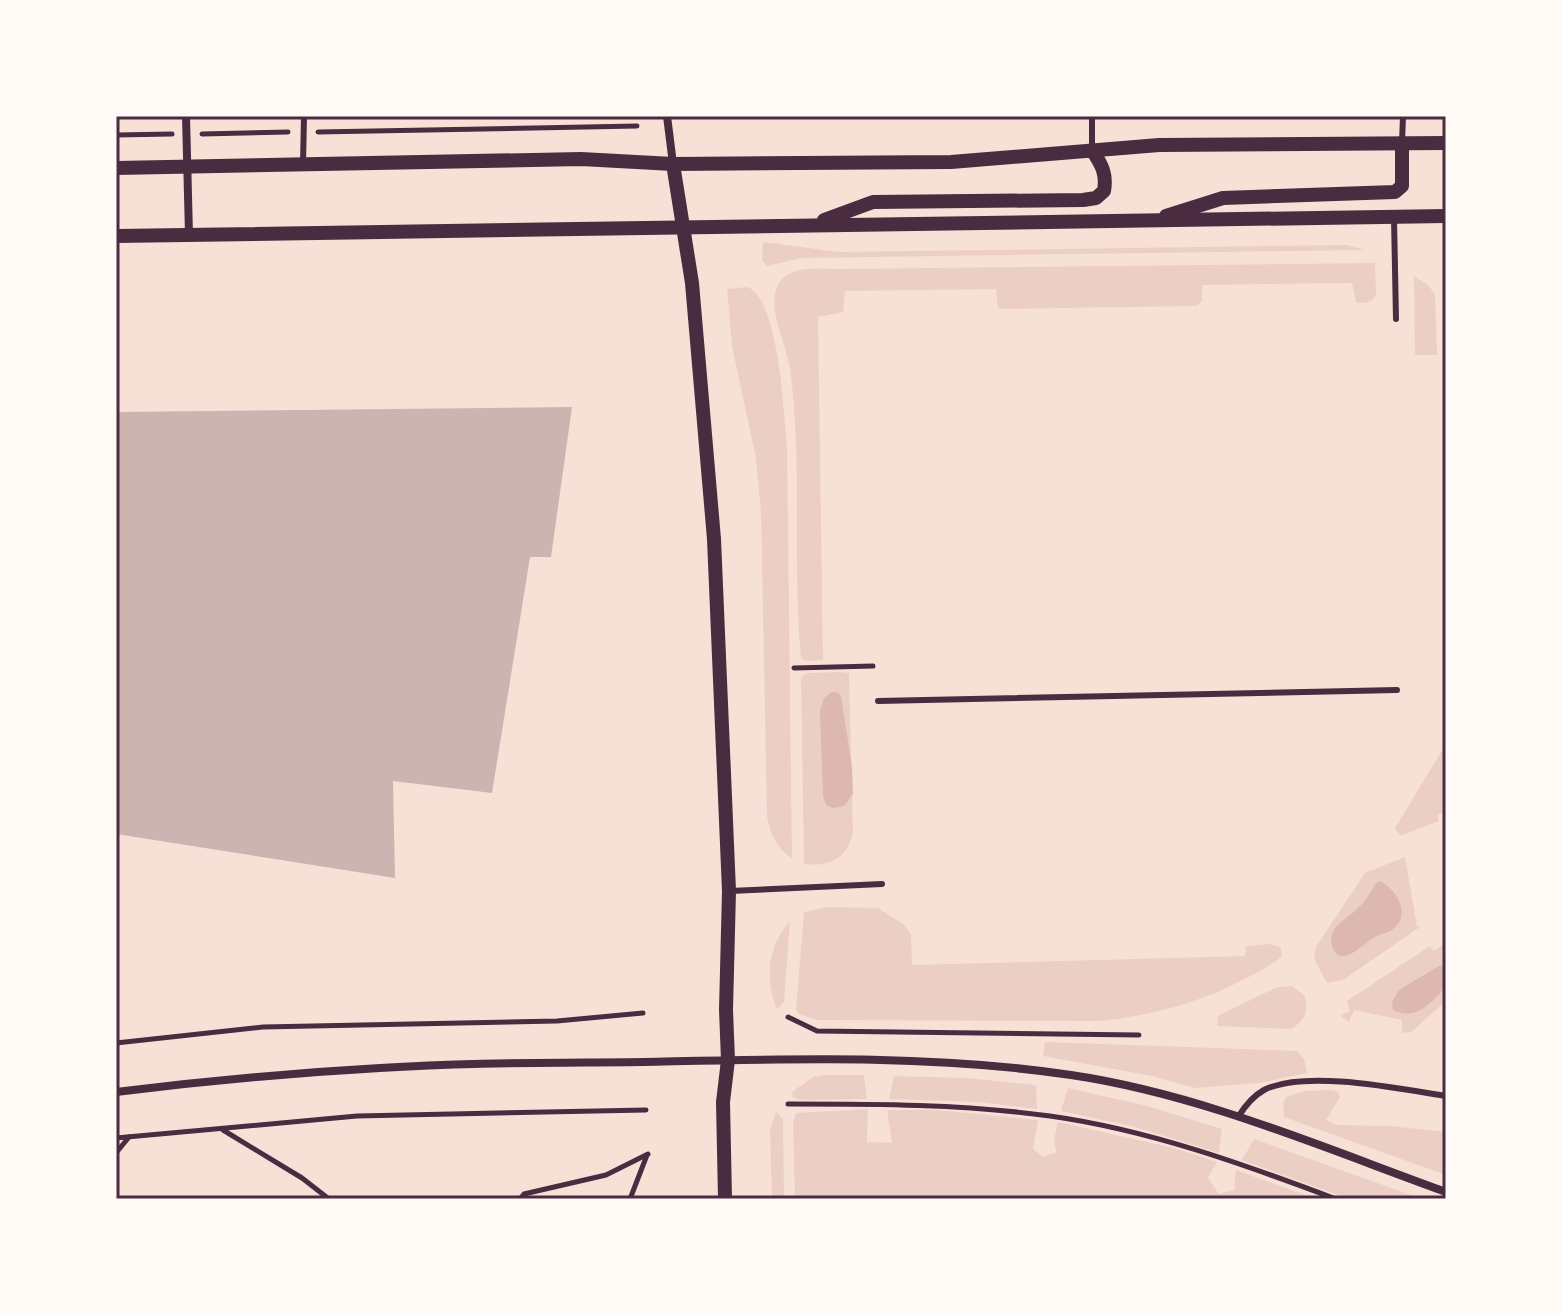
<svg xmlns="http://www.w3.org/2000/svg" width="1562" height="1315" font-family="'Noto Serif',serif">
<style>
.green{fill:#ebcfc5}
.water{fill:#dcb8b0}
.building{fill:#ccb4b1}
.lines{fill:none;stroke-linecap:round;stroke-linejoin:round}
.path{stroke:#4a2c40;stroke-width:5}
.service{stroke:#4a2c40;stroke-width:6}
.minor{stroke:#4a2c40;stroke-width:8}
.tertiary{stroke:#4a2c40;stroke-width:14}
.neatline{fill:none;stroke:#4a2c40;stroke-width:3}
</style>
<rect width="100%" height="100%" fill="#f7e1d7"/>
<g class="green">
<polygon points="763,242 839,252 1347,245 1366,250 801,258 767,266 762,260"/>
<path d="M 1375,263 L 1376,295 C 1372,303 1364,304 1356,302 L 1352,283 L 1202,285 L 1202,301 L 1196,306 L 1002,309 L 998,308 L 996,289 L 845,291 L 843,312 L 818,317 L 823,660 L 806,661 L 801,658 C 792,562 803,465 790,369 C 787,344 766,310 778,285 C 789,264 820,269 840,269 Z"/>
<polygon points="1414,276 1429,286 1435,295 1437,355 1415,355"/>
<path d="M 748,287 C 779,301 784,413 787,446 L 792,859 C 777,848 770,835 767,816 L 761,512 L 756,458 L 732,346 L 727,289 Z"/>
<path d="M 840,672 L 849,673 L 853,833 C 846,859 830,867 804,864 L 801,678 L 807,673 Z"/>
<polygon points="1446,744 1446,812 1437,815 1439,821 1400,836 1395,828"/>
<polygon points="1405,857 1417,926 1420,927 1343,980 1327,983 1314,959 1316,947 1365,873"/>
<path d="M 828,907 L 878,908 L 903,924 L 911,935 L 912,965 L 1245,956 L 1246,946 L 1271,944 L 1281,948 L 1282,956 C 1272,966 1258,972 1245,979 C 1199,1003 1153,1015 1101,1021 L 817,1020 L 799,1014 L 796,1009 L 804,912 Z"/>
<path d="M 790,921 L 784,1002 L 777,1009 C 764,978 768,946 790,921 Z"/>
<polygon points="1446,943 1446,1001 1411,1032 1402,1033 1402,1020 1354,1010 1349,1022 1340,1016 1350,1011 1347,1001 1430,946 1434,951"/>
<path d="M 1292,986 L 1304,995 C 1310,1010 1305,1021 1291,1029 L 1217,1026 L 1218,1016 L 1277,987 Z"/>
<polygon points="1045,1042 1297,1051 1304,1059 1307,1073 1260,1083 1195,1088 1152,1076 1043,1056"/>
<polygon points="824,1075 864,1075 867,1099 801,1100 793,1097 792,1092 813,1077"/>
<polygon points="894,1076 967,1078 1036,1085 1037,1109 979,1102 889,1099"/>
<polygon points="1068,1088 1147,1106 1222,1129 1219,1153 1135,1127 1061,1111"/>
<polygon points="1332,1090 1338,1092 1340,1097 1326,1120 1337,1125 1390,1126 1446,1132 1446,1175 1284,1117 1283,1103 1286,1097 1305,1091"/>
<polygon points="868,1109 867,1142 892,1143 887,1110 938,1110 1038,1120 1033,1149 1043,1157 1056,1152 1054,1140 1058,1122 1174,1148 1217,1162 1208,1178 1219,1194 1234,1190 1236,1170 1316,1199 795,1199 793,1123 796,1113"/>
<polygon points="776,1112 783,1119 784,1199 772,1199 770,1130"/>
<polygon points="1254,1139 1422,1199 1349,1199 1242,1160"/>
</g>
<g class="water">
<polygon points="832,692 837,692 841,696 852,766 853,794 844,806 833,808 826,805 823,796 820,711 824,698"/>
<path d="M 1380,881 C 1398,890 1413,918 1390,931 C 1385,934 1379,934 1373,938 C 1365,943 1351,958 1340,956 C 1332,953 1330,942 1332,935 C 1335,923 1350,917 1358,908 C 1366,901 1371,891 1376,883 Z"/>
<path d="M 1439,966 L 1446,966 L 1446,986 C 1432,1002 1416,1022 1393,1010 L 1392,1002 L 1399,990 Z"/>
</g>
<polygon class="building" points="572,407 551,557 530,557 492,793 393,781 395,878 116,834 116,412"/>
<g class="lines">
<g class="path">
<polyline points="318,132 637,126"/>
<polyline points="202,134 288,132"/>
<polyline points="116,135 172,134"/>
<polyline points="794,668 873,666"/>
<polyline points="788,1017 817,1031 1139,1035"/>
<polyline points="116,1043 263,1027 557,1021 643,1013"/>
<path d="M 788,1104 C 875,1104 963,1104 1050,1116 C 1149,1130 1243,1164 1336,1199"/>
<polyline points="223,1130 302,1178 329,1199"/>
<polyline points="116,1138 357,1116 646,1110"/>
<polyline points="116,1153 129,1137"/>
<polyline points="520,1199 524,1194 606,1175 648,1154"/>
<polyline points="630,1199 647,1155"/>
</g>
<g class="service">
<polyline points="1092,116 1092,148"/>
<polyline points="1402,143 1403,116"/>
<polyline points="303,164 304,116"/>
<polyline points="1394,218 1396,319"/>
<polyline points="878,701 1397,690"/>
<polyline points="730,891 882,884"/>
<path d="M 1238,1117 C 1245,1106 1253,1096 1264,1090 C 1305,1069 1401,1089 1446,1096"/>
</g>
<g class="minor">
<polyline points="186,116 189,235"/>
<polyline points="667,116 673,164"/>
<path d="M 116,1092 C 204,1081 291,1073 380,1068 C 468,1062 556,1063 644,1062 C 786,1059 930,1054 1071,1075 C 1200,1094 1324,1148 1446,1192"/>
</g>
<g class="tertiary">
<polyline points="673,164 692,283 714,539 729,891 726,1010 728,1060 723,1102 725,1199"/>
<polyline points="116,168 581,159 673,164 951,162 1159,145 1446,143"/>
<polyline points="1166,216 1223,198 1395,192 1402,186 1402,143"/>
<path d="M 824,220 L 873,202 L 1083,200 L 1096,198 L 1104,191 C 1107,174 1102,165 1092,150"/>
<polyline points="116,236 1446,216"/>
</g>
</g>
<rect width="1562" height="1315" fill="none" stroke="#fffaf5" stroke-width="236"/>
<rect x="118" y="118" width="1326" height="1079" class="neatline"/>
</svg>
